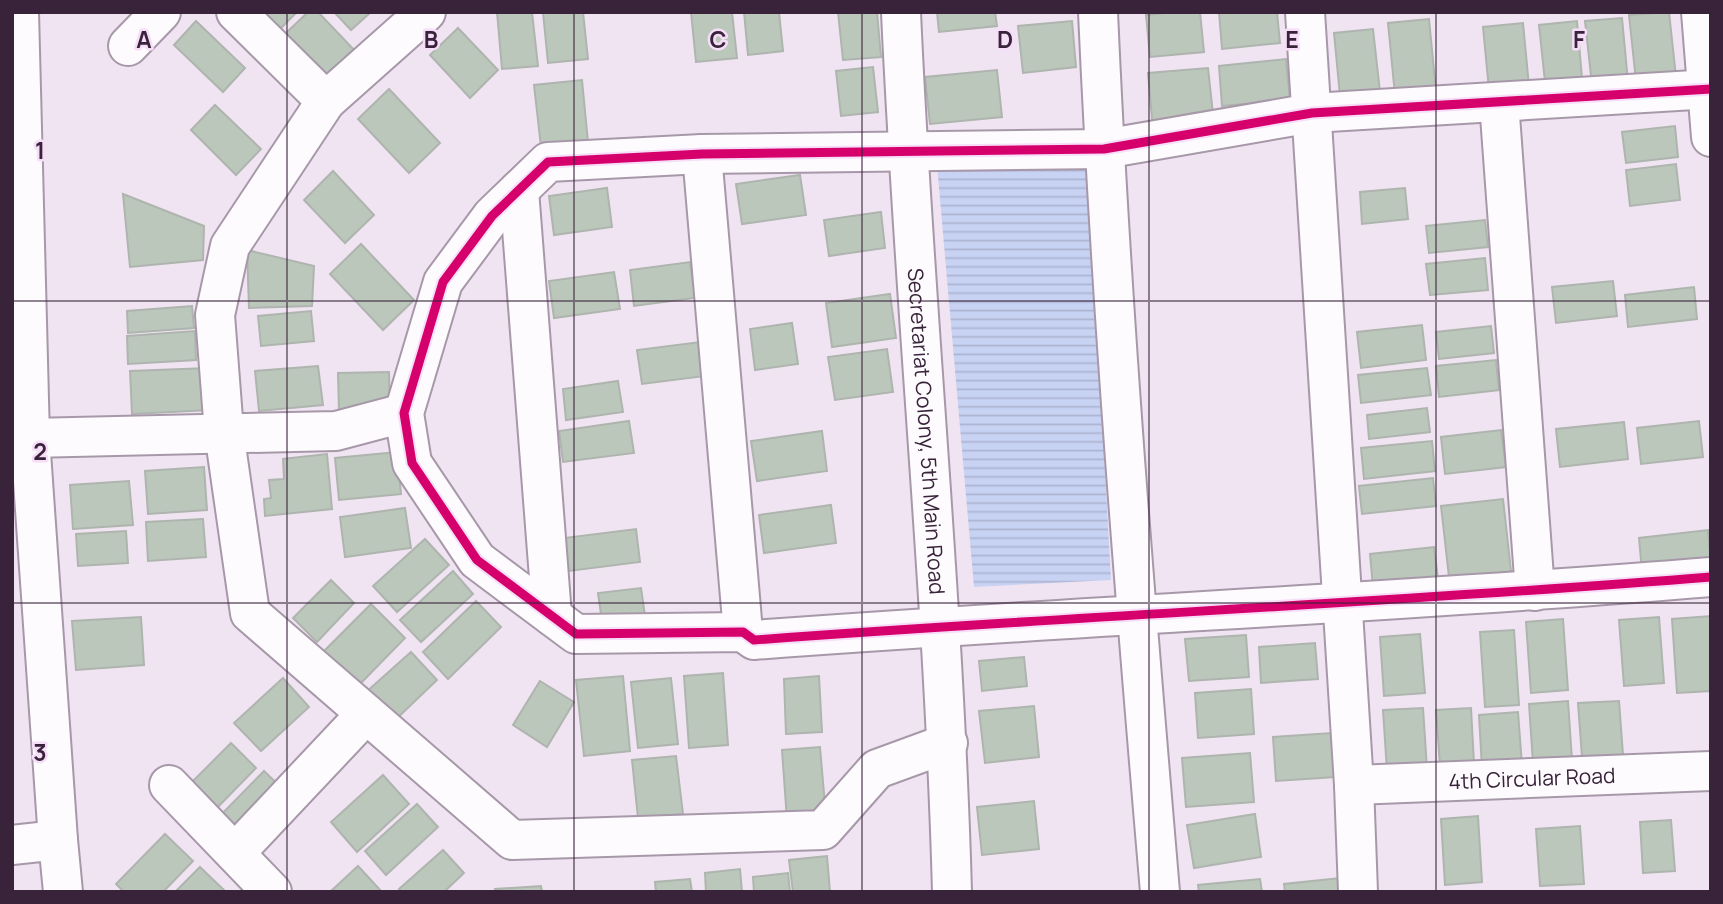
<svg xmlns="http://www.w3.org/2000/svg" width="1723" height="904" font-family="Manrope,sans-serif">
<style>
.water{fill:url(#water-rules)}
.building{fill:#bcc7bc;stroke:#aeb4ae;stroke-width:2}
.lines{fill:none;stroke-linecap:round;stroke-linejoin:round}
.minor-casing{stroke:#a798a9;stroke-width:42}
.minor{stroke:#fdfbfd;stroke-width:38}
.cycleway-casing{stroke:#f6def8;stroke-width:13}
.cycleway{stroke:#d6006c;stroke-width:9}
.grid{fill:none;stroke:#39233b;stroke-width:2;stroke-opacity:0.55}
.labels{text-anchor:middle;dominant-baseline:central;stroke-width:5;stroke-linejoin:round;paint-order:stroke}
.street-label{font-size:21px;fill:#39233b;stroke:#f6def8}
.grid-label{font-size:23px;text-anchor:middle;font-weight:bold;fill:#39233b;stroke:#f6def8;stroke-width:5;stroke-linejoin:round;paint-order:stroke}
</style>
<defs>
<pattern id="water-rules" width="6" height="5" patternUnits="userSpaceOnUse" patternTransform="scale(1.75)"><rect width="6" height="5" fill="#c8d2f3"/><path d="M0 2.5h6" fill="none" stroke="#adb4d1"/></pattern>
</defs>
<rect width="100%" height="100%" fill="#f1e4f2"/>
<polygon class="water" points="1088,161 1111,580 974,587 937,165"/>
<g class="building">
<polygon points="255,12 297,12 275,34"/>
<polygon points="308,12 318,12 357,53 328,80 286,33"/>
<polygon points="334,12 371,12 351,30"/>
<polygon points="497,12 532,12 538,66 502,69"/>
<polygon points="543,12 583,12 588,59 548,63"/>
<polygon points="691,12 732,12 737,58 696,62"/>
<polygon points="744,12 779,12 783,51 748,55"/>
<polygon points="838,12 877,12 881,57 843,60"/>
<polygon points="937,12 995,12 997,26 939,32"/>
<polygon points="1174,12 1200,12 1204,52 1150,57 1146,15"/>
<polygon points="1219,12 1277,12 1280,43 1222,49"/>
<polygon points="1669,12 1676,77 1636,81 1629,15"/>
<polygon points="1622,18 1628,82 1592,85 1585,21"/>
<polygon points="1429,19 1436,91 1395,95 1388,23"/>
<polygon points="196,21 245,68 223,92 174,45"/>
<polygon points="1072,21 1076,67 1023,73 1018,26"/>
<polygon points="1577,21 1582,78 1545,82 1539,25"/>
<polygon points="1523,23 1529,86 1489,90 1483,27"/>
<polygon points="458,28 498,70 470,98 430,55"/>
<polygon points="1373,29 1380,92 1340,96 1334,33"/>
<polygon points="1286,59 1290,100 1222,106 1219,66"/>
<polygon points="873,67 878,112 841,116 836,71"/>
<polygon points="1208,68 1214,123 1153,130 1148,73"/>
<polygon points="997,70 1002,117 930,124 925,77"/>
<polygon points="582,80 588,142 541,147 534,85"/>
<polygon points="389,89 440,143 409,173 358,119"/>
<polygon points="215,105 261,149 236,175 191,130"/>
<polygon points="1675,126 1678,157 1626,163 1622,132"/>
<polygon points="1676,164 1680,200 1630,206 1626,170"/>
<polygon points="333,171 374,215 345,243 304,200"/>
<polygon points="800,175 806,215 742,224 736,184"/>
<polygon points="607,188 612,227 554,235 549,196"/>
<polygon points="1405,188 1408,219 1362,224 1360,192"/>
<polygon points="123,194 204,226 203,260 130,267"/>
<polygon points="881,212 885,248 829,256 824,220"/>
<polygon points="1485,220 1488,247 1429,253 1426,226"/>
<polygon points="361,244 414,300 383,330 330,274"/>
<polygon points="247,250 314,266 312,306 249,308"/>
<polygon points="1485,258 1488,290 1430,295 1426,264"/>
<polygon points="690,262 695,298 634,306 630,270"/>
<polygon points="614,272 620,309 554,318 549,281"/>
<polygon points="1613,281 1617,316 1556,323 1552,287"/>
<polygon points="1694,287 1697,319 1628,327 1625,295"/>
<polygon points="890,294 896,338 832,347 826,303"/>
<polygon points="192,306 194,328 128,333 127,311"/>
<polygon points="311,311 314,341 261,346 258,316"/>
<polygon points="792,323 798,364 755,370 750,329"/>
<polygon points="1422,325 1426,360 1361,368 1357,332"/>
<polygon points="1491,326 1494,353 1439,359 1436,332"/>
<polygon points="195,331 196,360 128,364 127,336"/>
<polygon points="700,342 705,376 642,384 637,350"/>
<polygon points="887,349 893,392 835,400 828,357"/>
<polygon points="1496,360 1499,390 1439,397 1436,366"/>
<polygon points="318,366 323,405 259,411 255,371"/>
<polygon points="208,368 210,410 132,414 130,371"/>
<polygon points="1427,368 1431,395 1361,403 1358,375"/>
<polygon points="389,372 390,411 339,412 338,373"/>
<polygon points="618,381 623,412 566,420 563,389"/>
<polygon points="1427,408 1430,432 1369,439 1367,415"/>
<polygon points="629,421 634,453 563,462 559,431"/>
<polygon points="1699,421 1703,457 1641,464 1637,428"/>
<polygon points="1624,422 1628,459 1560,467 1556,429"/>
<polygon points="1501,430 1506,467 1445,474 1441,437"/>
<polygon points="822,431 827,471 757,481 751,441"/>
<polygon points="1432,441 1435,471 1364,479 1361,448"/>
<polygon points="397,452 401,494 339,500 335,458"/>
<polygon points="327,454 332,509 265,516 264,499 271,498 269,480 284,479 283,459"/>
<polygon points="204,467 207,510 148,514 145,471"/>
<polygon points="1433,478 1436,506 1362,514 1359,486"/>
<polygon points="129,481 133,525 73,529 70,485"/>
<polygon points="1503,499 1512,580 1450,586 1441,506"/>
<polygon points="831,505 836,543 764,553 759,515"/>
<polygon points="405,508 411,548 345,557 340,517"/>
<polygon points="203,519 206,557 148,561 146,522"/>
<polygon points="636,529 640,562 569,571 564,538"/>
<polygon points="1708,530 1711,565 1642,572 1639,538"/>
<polygon points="126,531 128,563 78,566 76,534"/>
<polygon points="425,539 449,565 397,612 373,586"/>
<polygon points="1434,547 1438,579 1373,587 1370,554"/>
<polygon points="453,571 473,594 421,642 400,620"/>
<polygon points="331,580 354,603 317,642 293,618"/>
<polygon points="641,588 646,623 603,628 598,593"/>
<polygon points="476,601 501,627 448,679 423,652"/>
<polygon points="371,604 405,638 358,686 323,652"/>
<polygon points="1711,616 1711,691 1677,693 1672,619"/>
<polygon points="141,617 144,665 76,670 72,621"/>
<polygon points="1659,617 1664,683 1624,686 1619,620"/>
<polygon points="1563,619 1568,690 1531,693 1526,622"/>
<polygon points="1514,630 1519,705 1485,707 1480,632"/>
<polygon points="1420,634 1425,693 1384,696 1380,637"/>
<polygon points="1246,635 1249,677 1189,681 1185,639"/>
<polygon points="1315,643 1318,679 1261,683 1259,647"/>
<polygon points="411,652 437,680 392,723 365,693"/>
<polygon points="1024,657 1027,686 982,691 979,661"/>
<polygon points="723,673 728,745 689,748 684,676"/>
<polygon points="623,676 630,751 584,756 576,680"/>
<polygon points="819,676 822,732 786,734 784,679"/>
<polygon points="283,678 309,707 261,751 234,723"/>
<polygon points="671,678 678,744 638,748 631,682"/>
<polygon points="540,681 574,702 547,747 513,725"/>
<polygon points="1251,689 1254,734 1198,738 1195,693"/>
<polygon points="1568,701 1572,760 1533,763 1529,704"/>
<polygon points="1619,701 1624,768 1583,770 1578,703"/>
<polygon points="1034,706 1039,757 985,763 979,711"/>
<polygon points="1423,708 1427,769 1387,771 1383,710"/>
<polygon points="1471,708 1474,763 1440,766 1436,710"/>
<polygon points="1518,712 1522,765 1482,768 1479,715"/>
<polygon points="1332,733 1335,777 1276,781 1273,737"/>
<polygon points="231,743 256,768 210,815 185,789"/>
<polygon points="820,747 826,817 787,820 782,750"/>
<polygon points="1250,753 1254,802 1186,807 1182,758"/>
<polygon points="676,756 683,814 638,818 632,760"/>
<polygon points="264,771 289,795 235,850 210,826"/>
<polygon points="383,775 409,804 357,852 331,822"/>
<polygon points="1034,801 1039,849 982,855 977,807"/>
<polygon points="417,804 438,827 386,875 365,851"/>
<polygon points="1255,814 1261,857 1194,868 1187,825"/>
<polygon points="1478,816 1482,882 1445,885 1441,819"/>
<polygon points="1671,820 1675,871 1643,873 1640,822"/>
<polygon points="1580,826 1584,884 1540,886 1536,829"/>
<polygon points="165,834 193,861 163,892 124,892 116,884"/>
<polygon points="443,850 464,873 444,892 402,892 399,889"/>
<polygon points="827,856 830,892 793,892 789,860"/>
<polygon points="358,866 382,892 330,892"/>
<polygon points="200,867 225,891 175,892"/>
<polygon points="740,869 742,892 706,892 705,873"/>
<polygon points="788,873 790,892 754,892 753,877"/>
<polygon points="1340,878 1342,892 1285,892 1284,884"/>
<polygon points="690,879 692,892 656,892 655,882"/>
<polygon points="1260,879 1262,892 1199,892 1198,885"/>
<polygon points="541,886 542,892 496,892 495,889"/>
</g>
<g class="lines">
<defs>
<g id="minor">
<polyline points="19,12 30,438 58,840"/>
<polyline points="236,12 326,101"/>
<polyline points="426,12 326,101 230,246 215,315 224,432 250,613 512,840 823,830 877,769 948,743"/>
<path id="s1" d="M 901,12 C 914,306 944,598 952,892"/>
<path d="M 1098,12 C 1111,306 1135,599 1160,892"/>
<polyline points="1305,12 1354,785 1358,892"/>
<polyline points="1701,12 1711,137"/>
<polyline points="128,46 161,12"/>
<path d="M 1711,89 L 1312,113 L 1104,149 L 702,154 L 548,162 L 492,216 L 443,282 L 404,413 L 412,463 L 477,560 L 576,634 L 743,632 L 754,640 C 1073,616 1392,603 1711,577"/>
<polyline points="1499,102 1535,591"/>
<polyline points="702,154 743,632"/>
<polyline points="519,190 552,616"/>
<polyline points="30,438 336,431 404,413"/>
<polyline points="169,785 272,892"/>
<path id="s2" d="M 1354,785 L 1711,771"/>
<polyline points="12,845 58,840 63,892"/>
<polyline points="235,853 366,714"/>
</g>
</defs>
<use href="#minor" class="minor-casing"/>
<use href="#minor" class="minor"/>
<defs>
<path id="cycleway" d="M 1711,89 L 1312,113 L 1104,149 L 702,154 L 548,162 L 492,216 L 443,282 L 404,413 L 412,463 L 477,560 L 576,634 L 743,632 L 754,640 C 1073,616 1392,603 1711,577"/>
</defs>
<use href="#cycleway" class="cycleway-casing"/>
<use href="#cycleway" class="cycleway"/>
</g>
<path class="grid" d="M 287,12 L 287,892M 574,12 L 574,892M 862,12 L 862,892M 1149,12 L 1149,892M 1436,12 L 1436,892M 12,301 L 1711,301M 12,603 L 1711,603"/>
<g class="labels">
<g class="street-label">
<text stroke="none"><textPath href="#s1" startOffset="420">Secretariat Colony, 5th Main Road</textPath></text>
<text stroke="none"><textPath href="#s2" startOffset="178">4th Circular Road</textPath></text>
</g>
</g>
<g class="grid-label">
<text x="144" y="48">A</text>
<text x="431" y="48">B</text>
<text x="718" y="48">C</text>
<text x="1005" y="48">D</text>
<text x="1292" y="48">E</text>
<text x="1579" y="48">F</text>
<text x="40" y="159">1</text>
<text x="40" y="460">2</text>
<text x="40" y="761">3</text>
</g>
<rect width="1723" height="904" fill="none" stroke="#39233b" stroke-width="28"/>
</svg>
